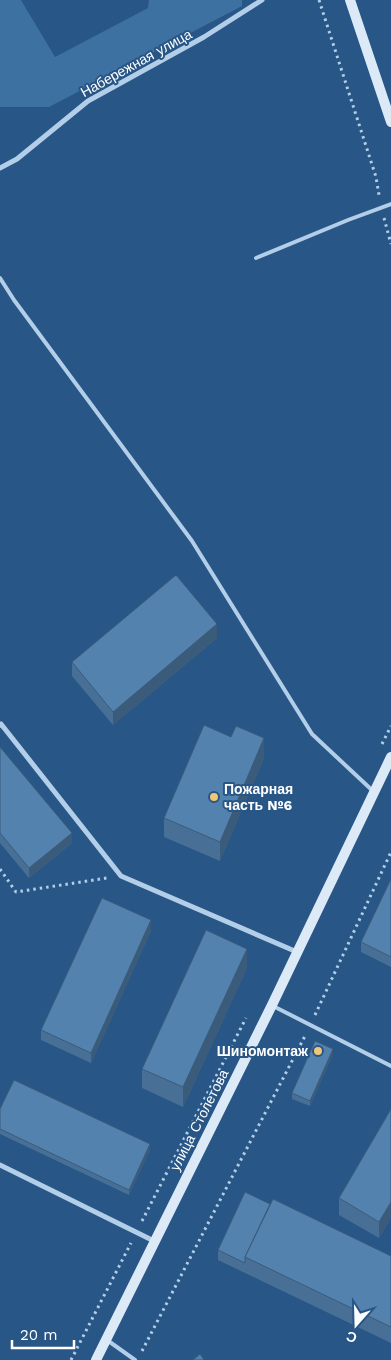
<svg xmlns="http://www.w3.org/2000/svg" width="391" height="1360" font-family="'Work Sans',sans-serif">
<style>
.green{fill:#3c71a2}
.lines{fill:none;stroke-linecap:round;stroke-linejoin:round}
.path{stroke:#b2cee8;stroke-width:3;stroke-dasharray:2.5 4;stroke-linecap:butt}
.lane{stroke:#b2cee8;stroke-width:4}
.street{stroke:#b2cee8;stroke-width:5}
.secondary{stroke:#dce9f7;stroke-width:10}
.wall{fill:#487096}
.shaded-wall{fill:#3b5b7a}
.building{fill:#5482af;stroke:#3b5b7a}
.poi-dot{fill:#f0c678;stroke:#285686;stroke-width:2}
.labels{text-anchor:middle;dominant-baseline:central;stroke-width:4;stroke-linejoin:round;paint-order:stroke}
.street-label{font-size:14px;fill:#fff;stroke:#285686}
.poi-label{font-size:14px;font-weight:bold;fill:#fff;stroke:#285686;text-anchor:start}
</style>
<rect width="100%" height="100%" fill="#285686"/>
<polygon class="green" points="0,0 21,0 55,57 148,8 149,0 242,0 242,6 49,107 0,107"/>
<g class="lines">
<g class="path">
<polyline points="319,0 376,177 379,195"/>
<polyline points="384,218 391,244"/>
<polyline points="382,744 391,726"/>
<polyline points="0,869 16,892 107,878"/>
<polyline points="315,1015 391,852"/>
<polyline points="142,1221 246,1018"/>
<polyline points="142,1351 306,1034"/>
<polyline points="71,1360 131,1243"/>
</g>
<g class="lane">
<polyline points="256,258 348,220 391,204"/>
<polyline points="0,278 14,300 192,541 312,734 374,792"/>
<polyline points="273,1006 391,1066"/>
<polyline points="107,1340 135,1360"/>
</g>
<g class="street">
<polyline points="0,168 17,159 88,101 204,37 262,0"/>
<polyline points="0,725 1,724 121,876 297,952"/>
<polyline points="0,1165 154,1241"/>
</g>
<g class="secondary">
<polyline points="350,0 391,122"/>
<polyline points="96,1360 272,1005 391,757"/>
</g>
</g>
<g class="wall">
<polygon points="217,638 113,725 72,676 72,662"/>
<polygon points="0,747 72,843 29,878 0,843"/>
<polygon points="264,758 220,861 164,837 164,818"/>
<polygon points="391,879 391,967 361,952 361,942"/>
<polygon points="151,931 91,1063 41,1040 41,1030"/>
<polygon points="247,968 183,1107 142,1088 142,1069"/>
<polygon points="333,1054 310,1106 292,1099 292,1093"/>
<polygon points="0,1109 150,1150 129,1195 0,1134"/>
<polygon points="391,1109 391,1218 379,1238 339,1215 339,1198"/>
<polygon points="270,1204 391,1256 391,1343 218,1260 218,1250"/>
</g>
<g class="shaded-wall">
<polygon points="217,624 217,638 113,725 113,712"/>
<polygon points="264,738 264,758 220,861 220,842"/>
<polygon points="72,833 72,843 29,878 29,868"/>
<polygon points="151,920 151,931 91,1063 91,1053"/>
<polygon points="247,949 247,968 183,1107 183,1087"/>
<polygon points="333,1049 333,1054 310,1106 310,1101"/>
<polygon points="150,1144 150,1150 129,1195 129,1190"/>
<polygon points="391,1202 391,1218 379,1238 379,1222"/>
</g>
<g class="building">
<polygon points="176,575 217,624 113,712 72,662"/>
<polygon points="204,725 231,737 236,726 264,738 220,842 164,818"/>
<polygon points="0,747 72,833 29,868 0,833"/>
<polygon points="391,879 391,957 361,942"/>
<polygon points="102,898 151,920 91,1053 41,1030"/>
<polygon points="206,930 247,949 183,1087 142,1069"/>
<polygon points="315,1041 333,1049 310,1101 292,1093"/>
<polygon points="14,1080 150,1144 129,1190 0,1129 0,1109"/>
<polygon points="391,1109 391,1202 379,1222 339,1198"/>
<polygon points="245,1192 270,1204 245,1257 245,1263 218,1250"/>
<polygon points="273,1199 391,1256 391,1327 245,1257"/>
<polygon points="200,1354 204,1360 193,1360"/>
</g>
<g class="poi-dot">
<circle cx="214" cy="797" r="5"/>
<circle cx="318" cy="1051" r="5"/>
</g>
<g class="labels">
<g class="street-label">
<text transform="translate(136 63) rotate(-29)">Набережная улица</text>
<text transform="translate(199 1120) rotate(-63)">улица Столетова</text>
</g>
<g class="poi-label">
<text x="224" y="789">Пожарная<tspan x="224" dy="16">часть №6</tspan></text>
<text x="308" y="1051" text-anchor="end">Шиномонтаж</text>
</g>
</g>
<g transform="translate(356 1325) rotate(200)" stroke="#285686" stroke-width="4" paint-order="stroke">
<path d="M0-4L9 19L0 12L-9 19Z" fill="#ffffff"/>
<text y="-8" font-size="14" font-weight="bold" text-anchor="middle" fill="#ffffff">С</text>
</g>
<path d="M12 1340v8h62v-8" fill="none" stroke="#ffffff" stroke-width="2.5"/>
<text x="20" y="1340" font-size="15" fill="#ffffff" stroke="#285686" stroke-width="4" paint-order="stroke">20 m</text>
</svg>
